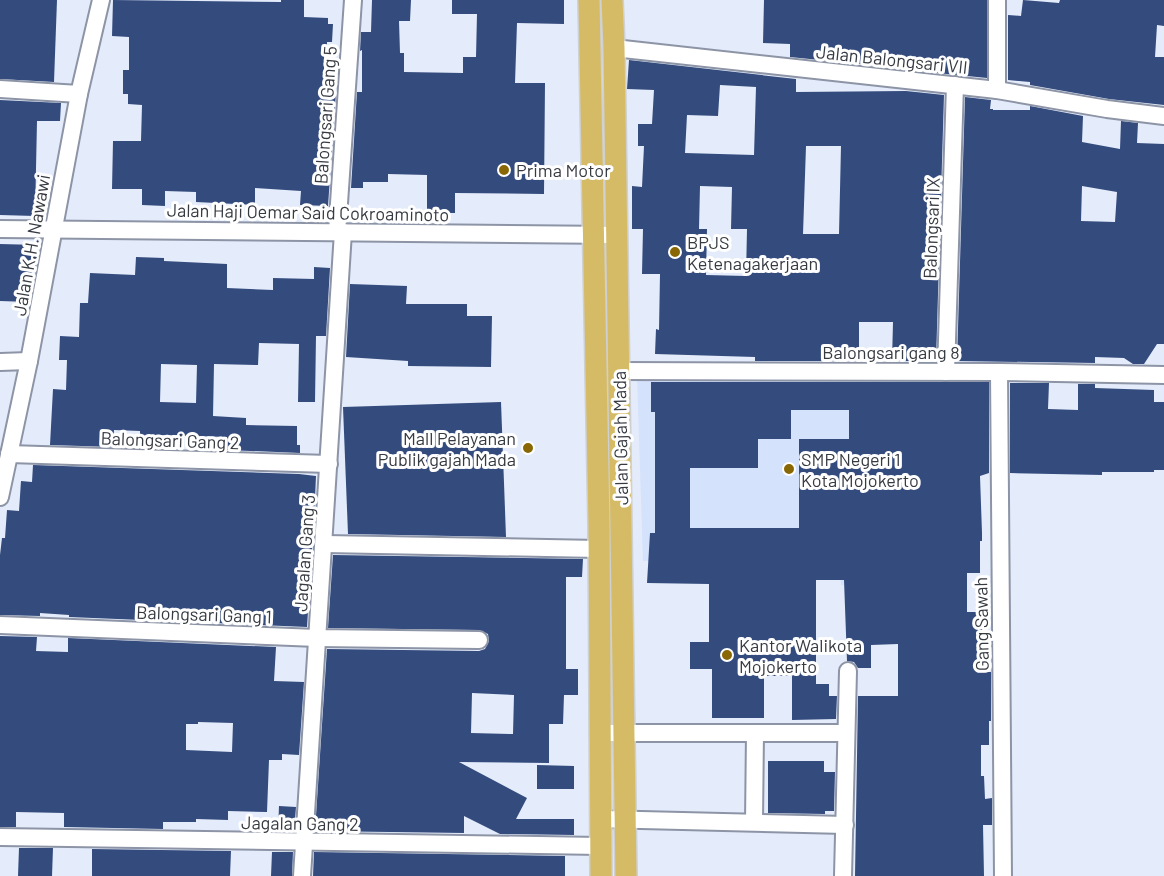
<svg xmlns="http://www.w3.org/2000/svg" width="1164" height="876" font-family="Barlow,sans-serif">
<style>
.built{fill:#d5e2fc}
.building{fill:#344b7d;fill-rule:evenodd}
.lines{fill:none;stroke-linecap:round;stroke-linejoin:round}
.minor-casing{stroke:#8c94a6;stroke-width:20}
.major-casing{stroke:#cfd0d1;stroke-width:24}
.minor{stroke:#fff;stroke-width:16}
.major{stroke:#d6bb66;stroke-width:21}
.poi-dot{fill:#886704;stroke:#fff;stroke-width:2}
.labels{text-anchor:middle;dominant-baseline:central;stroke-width:6;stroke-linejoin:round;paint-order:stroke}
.street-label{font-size:18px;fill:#363a41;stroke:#fff}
.poi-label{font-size:18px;fill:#363a41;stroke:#fff;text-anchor:start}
</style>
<rect width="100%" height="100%" fill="#e4ecfb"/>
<polygon class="built" points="637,377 937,377 938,584 841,585 840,561 643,561"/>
<g class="building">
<polygon points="0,0 57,0 54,82 0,79"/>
<polygon points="113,0 281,2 281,0 304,0 304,17 328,18 328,24 333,24 332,42 327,42 327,48 324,48 324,77 331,78 330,92 336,92 328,206 300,205 301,191 255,188 255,205 196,202 196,192 165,191 165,206 142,205 142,189 112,189 113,141 141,141 142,105 128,104 128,94 123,94 123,70 129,70 129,37 112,36"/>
<polygon points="372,0 411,0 410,21 399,21 400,53 404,53 404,72 463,73 463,57 476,57 477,14 452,14 452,0 564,0 564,24 517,23 515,83 545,83 544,194 455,193 455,213 427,213 427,175 388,174 388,182 363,182 363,188 351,188 357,92 362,92 362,50 360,51 361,32 371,32"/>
<polygon points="764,0 987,0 987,78 907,70 907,67 879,66 790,57 790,44 763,43"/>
<polygon points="1023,0 1059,3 1060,0 1164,0 1164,26 1157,25 1155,57 1164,57 1164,105 1109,99 1030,85 1030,82 1008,80 1008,15 1021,16"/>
<path d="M 629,60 L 796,79 L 796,92 L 906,91 L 944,95 L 936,361 L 892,361 L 893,322 L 859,322 L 859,361 L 755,361 L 755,357 L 655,354 L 656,329 L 659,330 L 660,274 L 642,274 L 643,229 L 632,229 L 632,186 L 642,187 L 644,146 L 638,146 L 638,124 L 652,124 L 654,90 L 627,89 ZM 720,85 L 756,87 L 754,155 L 685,153 L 687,115 L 718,116 ZM 806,146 L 841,146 L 839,234 L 803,234 ZM 700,186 L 732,187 L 731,229 L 747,229 L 746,276 L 706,275 L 707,229 L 699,229 Z"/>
<path d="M 965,97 L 991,100 L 990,109 L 993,109 L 993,110 L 1030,110 L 1030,106 L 1083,116 L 1082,142 L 1120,149 L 1121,121 L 1138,123 L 1137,143 L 1164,144 L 1164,344 L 1157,344 L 1144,364 L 1133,364 L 1124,358 L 1095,357 L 1095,363 L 957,361 ZM 1082,186 L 1117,192 L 1115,222 L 1081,221 Z"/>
<polygon points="0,100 61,103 60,121 37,121 35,216 0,215"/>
<polygon points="0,244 38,245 36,269 32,269 29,302 0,301"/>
<path d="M 136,257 L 164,258 L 164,261 L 227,264 L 227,288 L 273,290 L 273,278 L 314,279 L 314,267 L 330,268 L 326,336 L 316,336 L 315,402 L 298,402 L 299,344 L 259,343 L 258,365 L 214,364 L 213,416 L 246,418 L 246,425 L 297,426 L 297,445 L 300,445 L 300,453 L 227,450 L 227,437 L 158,435 L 158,448 L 140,448 L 140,431 L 114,430 L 113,447 L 50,445 L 53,389 L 66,390 L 67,360 L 59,360 L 60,336 L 79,337 L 80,303 L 88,303 L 90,273 L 135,275 ZM 161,364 L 197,365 L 196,403 L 160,402 Z"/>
<polygon points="350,284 407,286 406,304 467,304 467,316 492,316 491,367 408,366 408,361 346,357"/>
<path d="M 651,382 L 989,382 L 989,473 L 980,476 L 982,533 L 982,541 L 980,541 L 980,573 L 967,573 L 967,612 L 982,612 L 983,672 L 991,672 L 991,721 L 989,721 L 989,745 L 981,745 L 981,776 L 984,776 L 985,799 L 992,798 L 992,825 L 983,825 L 984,876 L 855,876 L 858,696 L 898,696 L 898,644 L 871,645 L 871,668 L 858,668 L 854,662 L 847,661 L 844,580 L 816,580 L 816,684 L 829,684 L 829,696 L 837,696 L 836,719 L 792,720 L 792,676 L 764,676 L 764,718 L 712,718 L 712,669 L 690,669 L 690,642 L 709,642 L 709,584 L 647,583 L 650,533 L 655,533 L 655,412 L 651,412 ZM 791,410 L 849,410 L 849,439 L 799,439 L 799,528 L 690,528 L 690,468 L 758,468 L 758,439 L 791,439 Z"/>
<polygon points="1010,383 1049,383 1048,409 1078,410 1078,384 1095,384 1095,388 1154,390 1154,402 1164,402 1164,470 1154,470 1154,472 1102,472 1102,475 1010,473"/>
<polygon points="501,402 506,537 348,534 343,407"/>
<polygon points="33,465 299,474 316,476 314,520 307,520 306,548 312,548 307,627 69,617 69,615 40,613 40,616 0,615 0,555 2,538 5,538 7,510 19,511 21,481 32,482"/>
<path d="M 333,555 L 583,559 L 582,577 L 566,577 L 566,669 L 578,669 L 578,695 L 564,695 L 563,724 L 549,724 L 549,763 L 459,762 L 527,798 L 516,819 L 574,819 L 574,835 L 500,834 L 464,816 L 464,833 L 315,831 L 327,649 L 479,651 L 485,649 L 489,641 L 488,634 L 479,630 L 328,628 ZM 472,693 L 514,695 L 513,734 L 471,733 Z"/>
<path d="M 0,636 L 37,637 L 36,651 L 68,652 L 68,638 L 276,647 L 274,681 L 304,682 L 299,755 L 282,754 L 282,760 L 269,760 L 267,812 L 228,811 L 228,820 L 196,819 L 196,822 L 163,822 L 163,829 L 64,827 L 64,813 L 16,812 L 16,827 L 0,827 ZM 198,722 L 233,723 L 232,752 L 186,750 L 186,724 L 198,724 Z"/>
<polygon points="768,761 824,761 824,772 835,772 834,811 825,811 825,814 768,813"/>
<polygon points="537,765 574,766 574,789 537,789"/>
<polygon points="279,806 296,807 294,831 278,831"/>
<polygon points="19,848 53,848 52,876 18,876"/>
<polygon points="92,849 231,851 230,876 92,876"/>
<polygon points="272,852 293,852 292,876 271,876"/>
<polygon points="314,852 565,856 565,876 313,876"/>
</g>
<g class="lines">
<defs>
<g id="minor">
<polyline points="997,0 997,90"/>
<polyline points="614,48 997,90 1107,109 1164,116"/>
<polyline points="0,89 79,94"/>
<polyline points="0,229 616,235"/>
<polyline points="337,232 353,0"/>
<polyline points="0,362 29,361"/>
<polyline points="618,371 999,372 1164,375"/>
<polyline points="946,372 955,85"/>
<polyline points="999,372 1003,876"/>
<polyline points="9,454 329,464"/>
<polyline points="0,497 29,361 79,94 101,0"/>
<polyline points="325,544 599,549"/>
<polyline points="0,625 317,638 479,640"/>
<polyline points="600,733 846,733"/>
<polyline points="600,819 845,825"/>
<polyline points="754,822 755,733"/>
<polyline points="0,837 600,846"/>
<polyline points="302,876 343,232"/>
<polyline points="843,876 848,671"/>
</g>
<g id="major">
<polyline points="589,0 599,525 601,876"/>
<polyline points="612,0 614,48 626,876"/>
</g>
</defs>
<use href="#minor" class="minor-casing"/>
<use href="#major" class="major-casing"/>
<use href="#minor" class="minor"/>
<use href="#major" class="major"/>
</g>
<g class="poi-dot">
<circle cx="504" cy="170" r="6"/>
<circle cx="675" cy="252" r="6"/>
<circle cx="528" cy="448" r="6"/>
<circle cx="789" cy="469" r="6"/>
<circle cx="727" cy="655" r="6"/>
</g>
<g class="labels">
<g class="street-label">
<text transform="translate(892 59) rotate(6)">Jalan Balongsari VII</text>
<text transform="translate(325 115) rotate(-86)">Balongsari Gang 5</text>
<text transform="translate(308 212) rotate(1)">Jalan Haji Oemar Said Cokroaminoto</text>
<text transform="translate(931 228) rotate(-88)">Balongsari IX</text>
<text transform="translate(31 245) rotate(-80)">Jalan K.H. Nawawi</text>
<text x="891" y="352">Balongsari gang 8</text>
<text transform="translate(620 438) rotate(-91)">Jalan Gajah Mada</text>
<text transform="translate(170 440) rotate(2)">Balongsari Gang 2</text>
<text transform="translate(304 553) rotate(-86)">Jagalan Gang 3</text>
<text transform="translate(204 614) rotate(2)">Balongsari Gang 1</text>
<text transform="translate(981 624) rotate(-91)">Gang Sawah</text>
<text transform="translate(300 823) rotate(1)">Jagalan Gang 2</text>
</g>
<g class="poi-label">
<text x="516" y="170">Prima Motor</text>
<text x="687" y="242">BPJS<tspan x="687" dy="21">Ketenagakerjaan</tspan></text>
<text x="516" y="438" text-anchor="end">Mall Pelayanan<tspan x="516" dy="21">Publik gajah Mada</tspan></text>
<text x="801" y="459">SMP Negeri 1<tspan x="801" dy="21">Kota Mojokerto</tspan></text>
<text x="739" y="645">Kantor Walikota<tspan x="739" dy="21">Mojokerto</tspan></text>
</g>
</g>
</svg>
